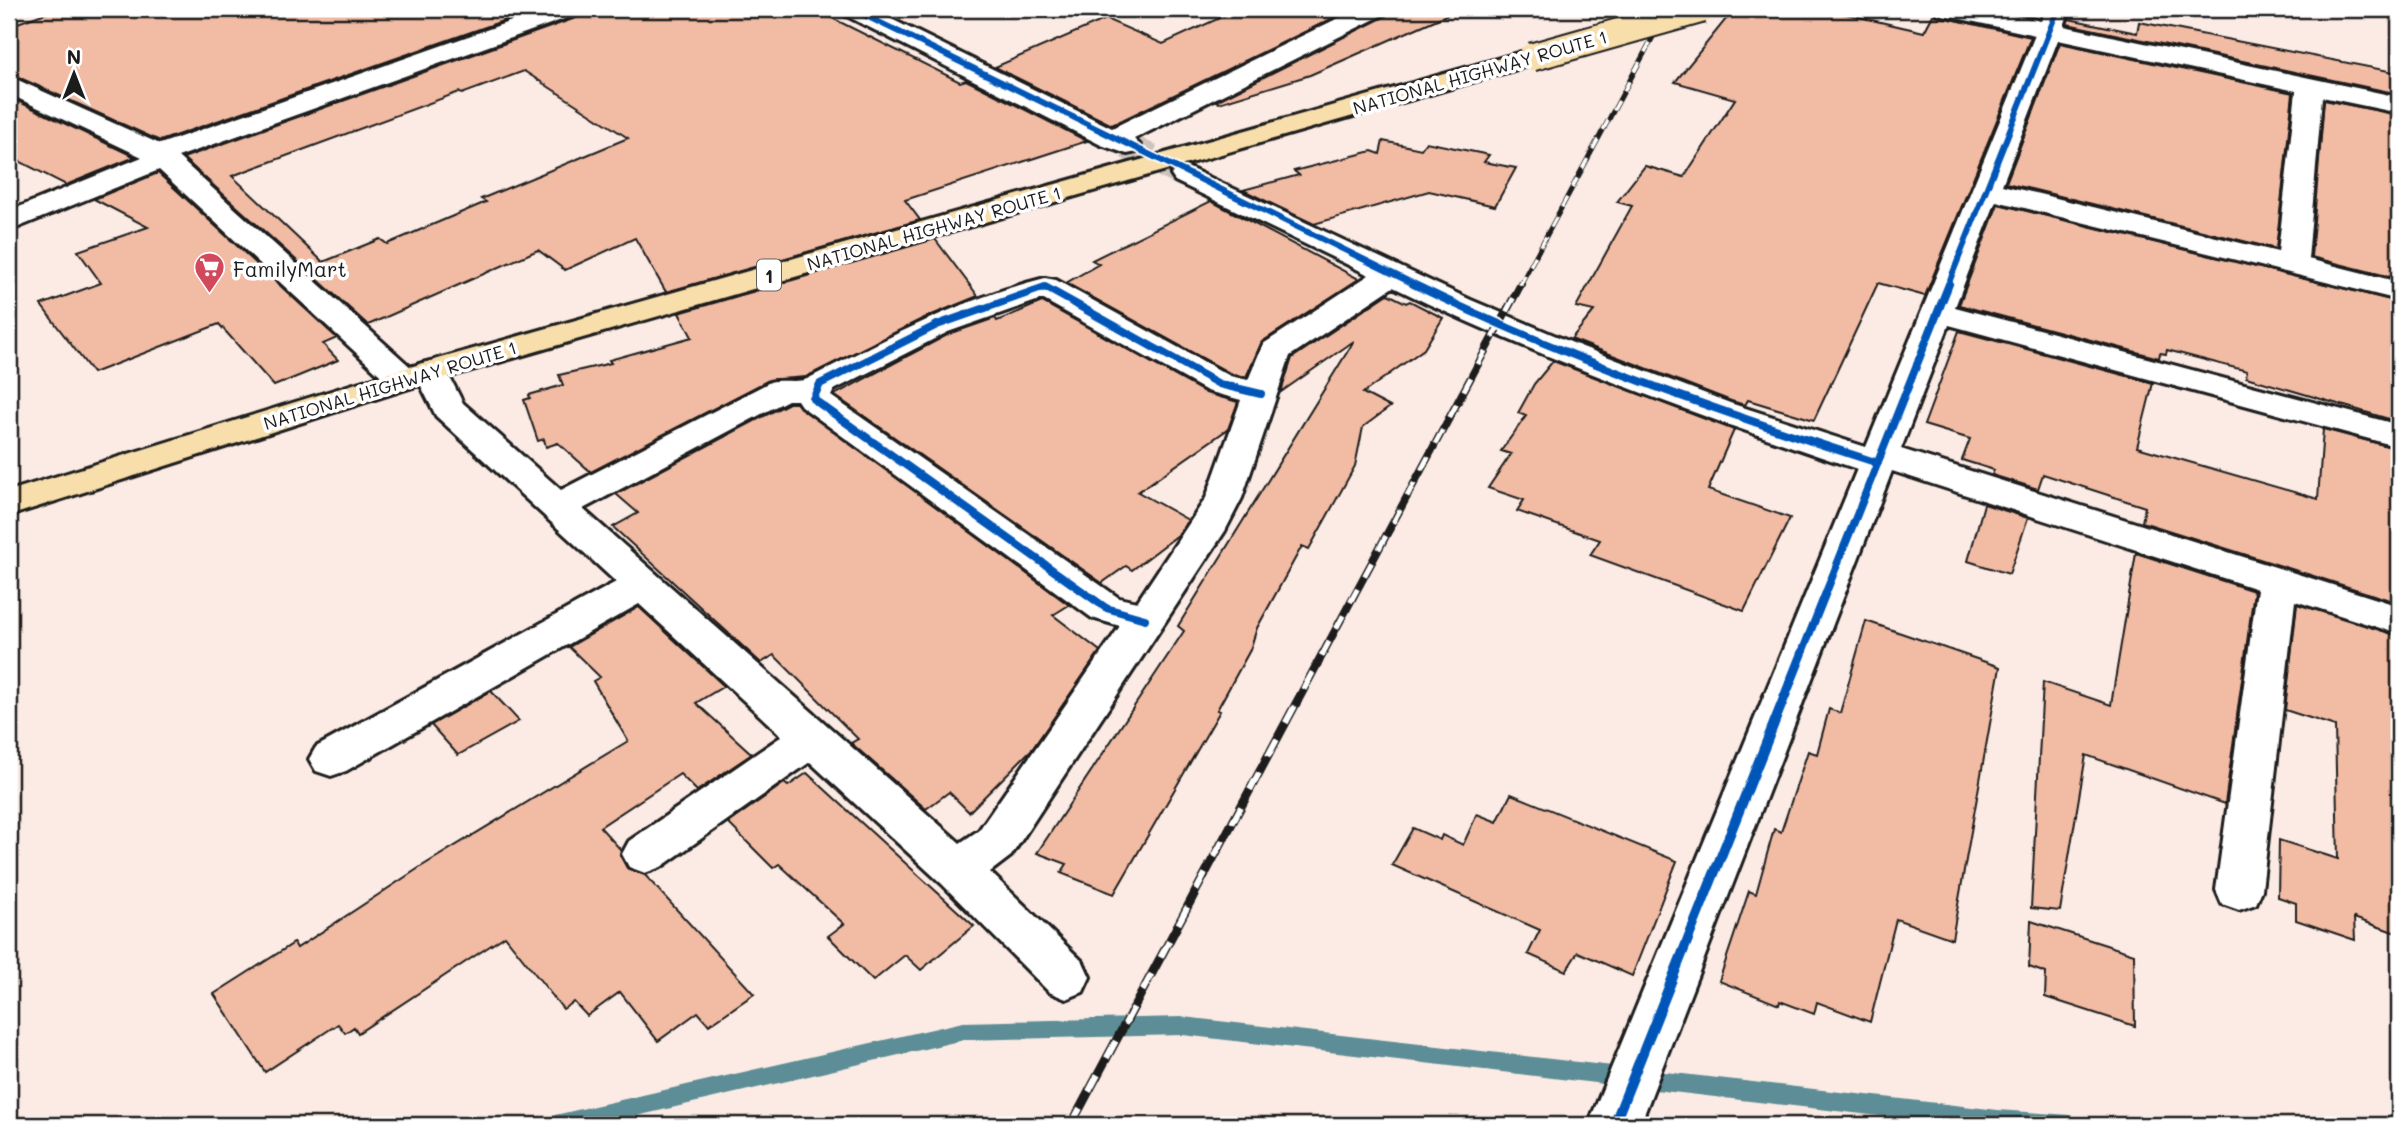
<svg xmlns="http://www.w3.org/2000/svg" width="2408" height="1134" font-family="Mali,sans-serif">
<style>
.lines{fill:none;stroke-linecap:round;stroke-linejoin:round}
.stream{fill:#5d8d96;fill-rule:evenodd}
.building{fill:#f1bba4;stroke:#1c1c1c;stroke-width:2;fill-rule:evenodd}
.minor-tunnel{stroke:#cec2bc;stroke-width:27;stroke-dasharray:27 14;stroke-linecap:butt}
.minor-casing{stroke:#1c1c1c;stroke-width:6}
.highway-casing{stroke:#1c1c1c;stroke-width:6}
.minor{fill:#fff;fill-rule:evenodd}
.highway{fill:#f8deab;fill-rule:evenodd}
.rail-far2-casing{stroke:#1c1c1c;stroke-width:5}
.rail-far1-casing{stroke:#1c1c1c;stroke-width:8}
.rail-casing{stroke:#1c1c1c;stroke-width:9}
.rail-far2{stroke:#fff;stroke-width:3.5;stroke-dasharray:11;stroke-linecap:butt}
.rail-far1{stroke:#fff;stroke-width:5;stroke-dasharray:15;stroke-linecap:butt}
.rail{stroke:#fff;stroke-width:6;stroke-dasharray:19;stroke-linecap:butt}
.highway-bridge-casing{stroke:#1c1c1c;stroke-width:31;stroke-linecap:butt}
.highway-bridge{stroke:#f8deab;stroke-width:27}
.cycleway-far2-casing{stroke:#fff;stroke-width:10}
.cycleway-far1-casing{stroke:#fff;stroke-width:12}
.cycleway-casing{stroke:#fff;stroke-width:15}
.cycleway-far2{stroke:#0057b8;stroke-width:6}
.cycleway-far1{stroke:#0057b8;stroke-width:8}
.cycleway{stroke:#0057b8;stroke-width:10}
.labels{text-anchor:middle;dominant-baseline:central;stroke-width:7;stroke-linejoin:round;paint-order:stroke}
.far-street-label{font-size:18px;fill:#1c1c1c;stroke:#fff}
.shield{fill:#fff;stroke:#606060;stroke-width:2}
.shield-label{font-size:19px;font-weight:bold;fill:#1c1c1c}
.poi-label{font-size:21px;fill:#1c1c1c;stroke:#fff;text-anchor:start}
</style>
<rect width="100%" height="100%" fill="#fbebe4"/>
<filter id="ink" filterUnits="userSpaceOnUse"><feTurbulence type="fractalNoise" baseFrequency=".0143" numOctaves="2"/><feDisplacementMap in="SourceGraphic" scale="14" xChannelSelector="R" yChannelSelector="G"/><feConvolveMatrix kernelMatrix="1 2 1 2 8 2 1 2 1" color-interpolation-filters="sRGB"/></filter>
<g filter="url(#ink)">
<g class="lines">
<polygon class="stream" points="1183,1017 1998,1110 2070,1115 2078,1118 2081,1125 1956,1125 1183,1035 963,1040 598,1125 544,1125 547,1118 555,1115 963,1022"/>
</g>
<g class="building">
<polygon points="57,9 495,9 511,18 160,141 9,73 9,26"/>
<path d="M 601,9 L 814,9 L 960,82 L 966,80 L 1087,141 L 905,200 L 920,220 L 666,292 L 635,238 L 565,270 L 538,250 L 368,325 L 183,158 ZM 524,71 L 628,138 L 481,199 L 486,202 L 387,244 L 380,239 L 323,262 L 232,176 L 459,92 L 462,94 Z"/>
<polygon points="1239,9 1352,9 1112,125 995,67 1106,19 1163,44"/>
<polygon points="1391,9 1460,9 1310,75 1219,103 1216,101 1386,16"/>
<polygon points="1756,9 1824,9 1924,32 1933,15 2031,37 1925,296 1878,283 1814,420 1748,400 1745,405 1731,401 1571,339 1594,311 1576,307 1632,206 1617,202 1645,166 1684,177 1735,99 1675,82 1726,19"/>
<polygon points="2069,19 2137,33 2139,22 2399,73 2399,94 2067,24"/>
<polygon points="2060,43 2293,93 2276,249 2006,183"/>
<polygon points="9,97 135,157 66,185 9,156"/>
<polygon points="2324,100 2399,115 2399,279 2311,257"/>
<polygon points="1383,141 1421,149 1426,142 1489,155 1484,162 1516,168 1495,206 1429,191 1314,224 1243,190 1299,175 1294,171 1372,151 1380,154"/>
<polygon points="158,173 337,338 323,344 338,360 274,386 219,324 93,373 41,305 101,283 78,251 148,227 94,199"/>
<polygon points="1211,201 1359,279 1262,342 1246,377 1231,374 1066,283 1099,264 1092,260"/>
<polygon points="1998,204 2399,302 2399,422 2246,377 2247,371 2167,350 2166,354 2160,353 2159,358 1959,305"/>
<polygon points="935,239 978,296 922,319 806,377 769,380 591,472 558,443 546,447 544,439 538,441 524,400 530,398 529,395 563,385 559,375 611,363 609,360 692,337 679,313"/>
<polygon points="1388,294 1406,303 1410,301 1443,318 1424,349 1363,393 1390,407 1363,427 1355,466 1309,549 1302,546 1257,628 1250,650 1217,710 1220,711 1114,894 1061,873 1067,864 1037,853 1184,631 1178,626 1354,341 1281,392 1292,358"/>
<polygon points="1042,302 1206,393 1238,402 1228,429 1138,492 1188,520 1178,535 1132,570 1126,566 1102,583 834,395 949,334 995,318 997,321"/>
<polygon points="1959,331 2153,383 2137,447 2318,499 2323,429 2399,449 2399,603 2142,522 2145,507 2043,474 2038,489 1992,475 1994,470 1962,460 1970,439 1924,425"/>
<polygon points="1553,361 1734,430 1708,490 1790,518 1744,611 1590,555 1600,540 1517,511 1524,500 1488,488 1511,454 1501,451 1526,416 1518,413 1534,384"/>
<polygon points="789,403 796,403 1069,605 1053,615 1100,651 1033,748 969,812 949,792 926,809 851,743 858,739 774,655 761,663 613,527 638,513 616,494"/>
<polygon points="1984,504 2028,518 2009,574 1968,561"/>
<polygon points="2136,553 2254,591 2225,804 2086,755 2060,911 2031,908 2043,682 2111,705"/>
<polygon points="2297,604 2399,636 2399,934 2354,918 2355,940 2296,920 2296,903 2278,897 2279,840 2338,859 2335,726 2285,710"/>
<polygon points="639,607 724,686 696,703 752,754 697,791 680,774 600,827 621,850 620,855 627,868 645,875 754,994 709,1025 698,1012 658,1041 620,992 587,1016 574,1002 563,1009 505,936 358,1033 354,1027 345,1033 338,1024 265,1072 214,994 294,943 297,948 422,866 628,741 593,681 600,677 569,647"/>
<polygon points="1866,621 2000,667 1952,939 1896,919 1870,1022 1817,1002 1814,1014 1780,1001 1779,1005 1719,981 1749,891 1756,894 1774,829 1781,832 1808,751 1817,754 1829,709 1840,713"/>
<polygon points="491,691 519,721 458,755 431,725"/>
<polygon points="807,773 974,926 921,970 905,955 873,981 828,936 844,924 779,864 773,868 728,823 784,783 788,786"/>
<polygon points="1511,794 1677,861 1632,976 1578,952 1566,971 1528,954 1540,930 1392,865 1413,828 1440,840 1442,835 1463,845 1477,814 1497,822"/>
<polygon points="2031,921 2134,954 2135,1026 2045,997 2046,973 2029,967"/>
</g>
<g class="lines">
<polyline class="minor-tunnel" points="1127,146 1185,175"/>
<defs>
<g id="minor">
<path d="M 546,9 L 581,9 L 578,14 L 178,157 L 415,371 L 419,364 L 431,361 L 443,364 L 463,403 L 561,490 L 770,382 C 781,379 798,383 807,379 C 884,340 960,299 1045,278 L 1056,280 L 1230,376 L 1248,380 L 1263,344 L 1369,275 L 1175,181 L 1171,175 L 1175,169 L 1185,166 L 1471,300 L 1580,346 L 1730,403 L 1866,447 L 2035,35 L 1938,14 L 1935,9 L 1981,9 L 2041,21 L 2046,9 L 2070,9 L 2064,26 L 2399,97 L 2399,113 L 2322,97 L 2308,259 L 2399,282 L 2399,300 L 1996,201 L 1955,307 L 2399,425 L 2399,447 L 1949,325 L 1901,449 L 2399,606 L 2399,634 L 2295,601 L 2262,890 L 2256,904 L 2239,910 L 2222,904 L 2216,890 L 2257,589 L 1892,471 L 1640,1125 L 1588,1125 L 1857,469 C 1699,416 1543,360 1393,287 L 1290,356 L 1242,498 L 1225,531 L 1011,856 L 990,872 L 1083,962 L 1090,977 L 1083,992 L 1066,999 L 1049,992 L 942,884 L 810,762 L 661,867 L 645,873 L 629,867 L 622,854 L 629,841 L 782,736 L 639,604 L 346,771 L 331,776 L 316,771 L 309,759 L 316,747 L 616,582 L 436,416 L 419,382 L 416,386 L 404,389 L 392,386 L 159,170 L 9,231 L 9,211 L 142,157 L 9,94 L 9,76 L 160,144 ZM 2058,40 L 2296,91 L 2278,252 L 2002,185 ZM 1042,299 L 1207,391 L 1241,400 L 1206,498 L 1137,602 L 1119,598 L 831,396 L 834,390 L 948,332 ZM 788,400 L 797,400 L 801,406 L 1092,618 L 1120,626 L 979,830 L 960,843 L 583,509 Z"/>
<polygon points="840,9 871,9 1112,128 1357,9 1388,9 1385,14 1134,139 1141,146 1137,152 1127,154 1101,145 843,14"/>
</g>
<polygon id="highway" points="1532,49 1541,52 1545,57 1541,62 416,386 9,516 9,491 392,372"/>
</defs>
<use href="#minor" class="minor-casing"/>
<use href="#highway" class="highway-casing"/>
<use href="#minor" class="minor"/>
<use href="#highway" class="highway"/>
<defs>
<polyline id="rail-far2" points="1520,285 1668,9"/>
<polyline id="rail-far1" points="1322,655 1521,284"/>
<polyline id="rail" points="1071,1125 1323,653"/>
</defs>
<use href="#rail-far2" class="rail-far2-casing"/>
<use href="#rail-far1" class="rail-far1-casing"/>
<use href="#rail" class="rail-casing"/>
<use href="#rail-far2" class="rail-far2"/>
<use href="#rail-far1" class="rail-far1"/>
<use href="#rail" class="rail"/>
<defs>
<polyline id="highway-bridge" points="1532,57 1702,9"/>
</defs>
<use href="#highway-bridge" class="highway-bridge-casing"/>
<use href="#highway-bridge" class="highway-bridge"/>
<defs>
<g id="cycleway-far2">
<polyline points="852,9 1416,285"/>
<polyline points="1948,285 2058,9"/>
</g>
<g id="cycleway-far1">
<path d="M 1413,284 C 1562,357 1720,412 1878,463"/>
<polyline points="1145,619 1106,608 813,399 820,384 937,325 1045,287 1219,384 1261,394"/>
<polyline points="1801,655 1949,284"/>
</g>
<polyline id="cycleway" points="1614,1125 1802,653"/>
</defs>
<use href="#cycleway-far2" class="cycleway-far2-casing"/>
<use href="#cycleway-far1" class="cycleway-far1-casing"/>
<use href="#cycleway" class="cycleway-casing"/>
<use href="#cycleway-far2" class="cycleway-far2"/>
<use href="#cycleway-far1" class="cycleway-far1"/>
<use href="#cycleway" class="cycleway"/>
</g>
</g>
<defs>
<symbol id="supermarket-pin" viewBox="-11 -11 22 30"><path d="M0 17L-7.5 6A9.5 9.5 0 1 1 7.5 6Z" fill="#d1495b" stroke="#fff"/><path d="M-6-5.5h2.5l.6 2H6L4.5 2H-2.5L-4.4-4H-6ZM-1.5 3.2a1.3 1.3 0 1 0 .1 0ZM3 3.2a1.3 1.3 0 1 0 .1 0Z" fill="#fff"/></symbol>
</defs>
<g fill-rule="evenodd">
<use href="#supermarket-pin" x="192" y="250" width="35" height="47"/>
</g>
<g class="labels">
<g class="far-street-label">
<text transform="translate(1480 72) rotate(-16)">NATIONAL HIGHWAY ROUTE 1</text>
<text transform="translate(934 228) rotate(-16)">NATIONAL HIGHWAY ROUTE 1</text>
<text transform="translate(390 385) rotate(-17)">NATIONAL HIGHWAY ROUTE 1</text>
</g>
<rect class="shield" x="757" y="259.5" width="24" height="31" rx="5"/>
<g class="shield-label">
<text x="769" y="275">1</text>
</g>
<g class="poi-label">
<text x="233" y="268">FamilyMart</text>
</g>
</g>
<rect width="2408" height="1134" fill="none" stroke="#fff" stroke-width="35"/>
<rect x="18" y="18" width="2373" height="1099" fill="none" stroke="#1c1c1c" stroke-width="2.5" filter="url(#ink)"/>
<g transform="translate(74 74)" stroke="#ffffff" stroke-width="5" paint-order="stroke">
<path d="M0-5L12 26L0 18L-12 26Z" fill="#1c1c1c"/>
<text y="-10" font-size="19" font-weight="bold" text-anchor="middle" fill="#1c1c1c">N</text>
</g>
</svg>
